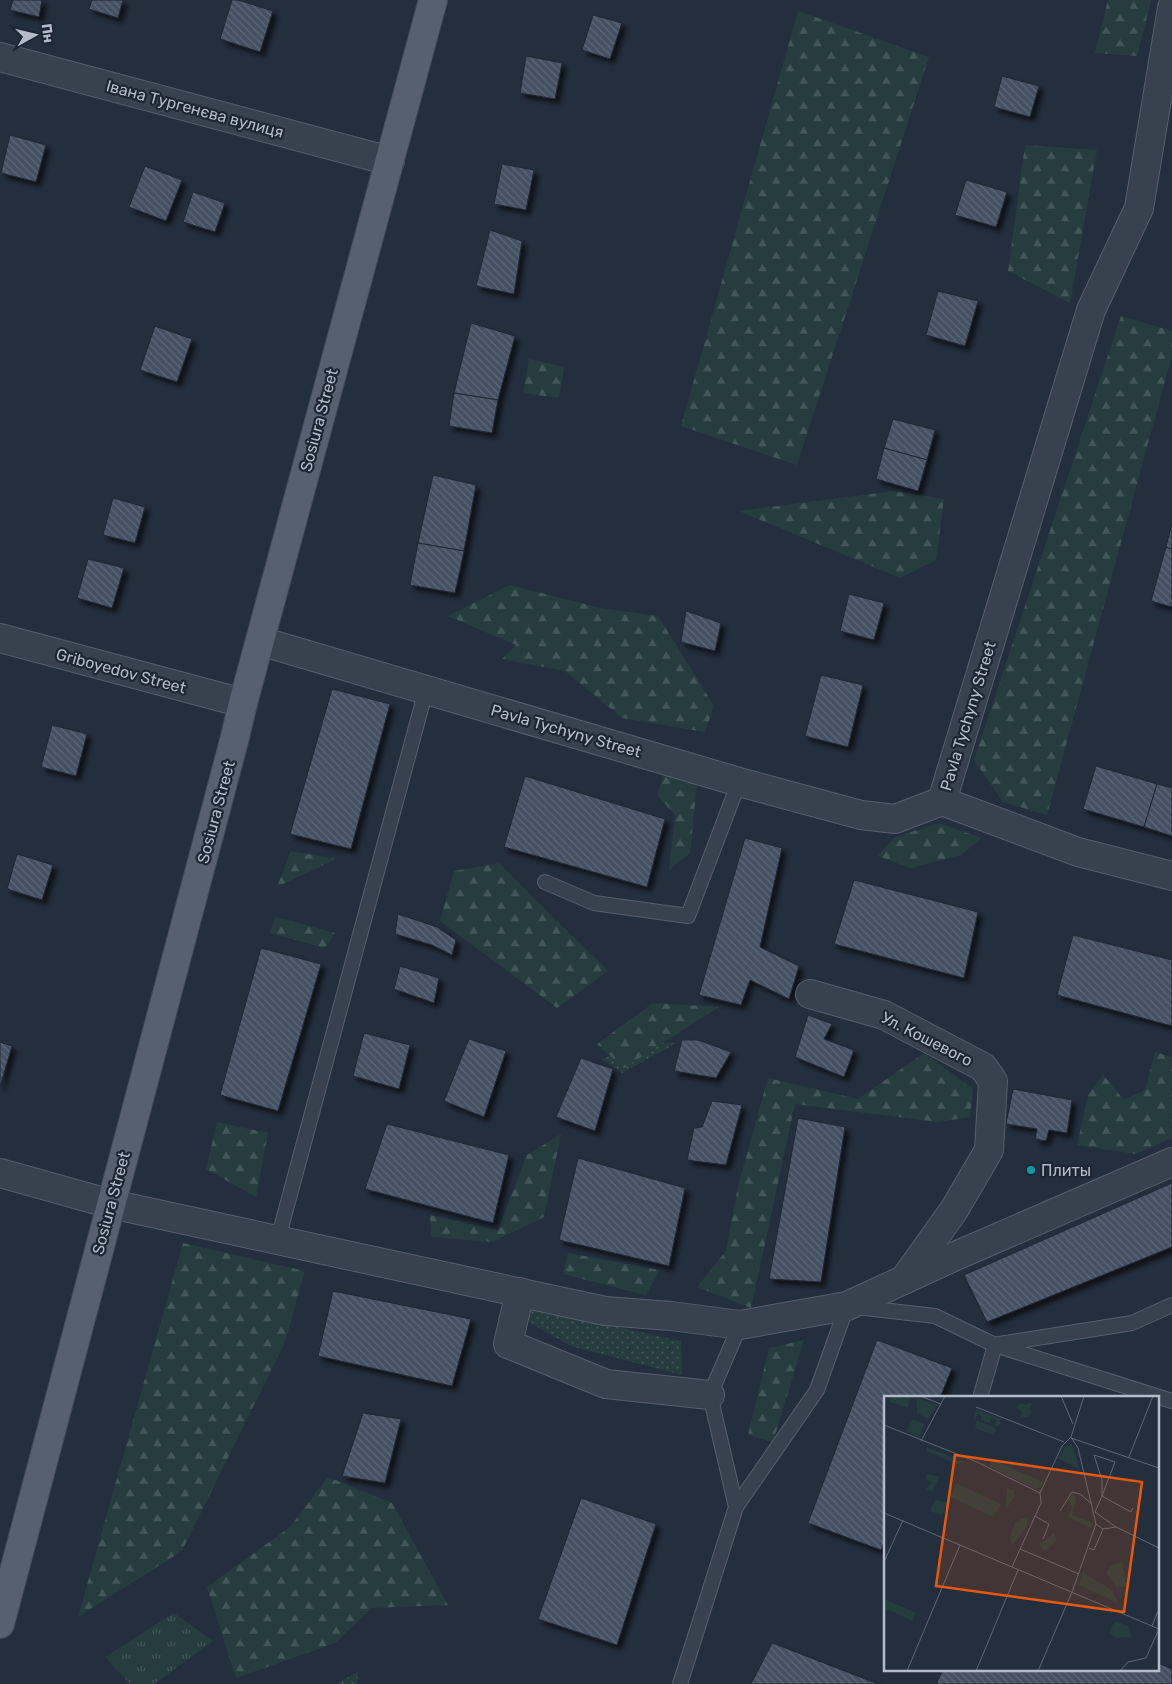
<svg xmlns="http://www.w3.org/2000/svg" width="1172" height="1684" font-family="Rubik,sans-serif">
<style>
.grass{fill:url(#grass-dots)}
.forest{fill:url(#forest-firs)}
.park{fill:url(#park-tufts)}
.building{fill:url(#building-back-hatch);stroke:#1f2835;filter:url(#shadow)}
.lines{fill:none;stroke-linecap:round;stroke-linejoin:round}
.lane-casing{stroke:#565f6c;stroke-width:16}
.street-casing{stroke:#565f6c;stroke-width:30}
.primary-casing{stroke:#414a57;stroke-width:30}
.lane{stroke:#38414e;stroke-width:14}
.street{stroke:#38414e;stroke-width:28}
.primary{stroke:#56606e;stroke-width:28}
.culture-dot{fill:#0f9aa8;stroke:#1d2633;stroke-width:2}
.labels{text-anchor:middle;dominant-baseline:central;stroke-width:4.5;stroke-linejoin:round;paint-order:stroke}
.street-label{font-size:16px;fill:#b4bcc9;stroke:#1d2633}
.poi-label{font-size:16px;fill:#b4bcc9;stroke:#1d2633;text-anchor:start}
.inset-road{fill:none;stroke:#5e6776;stroke-width:1}
.view{fill:#e8590c;fill-opacity:0.15;stroke:#e8590c;stroke-width:2.5}
.inset-edge{fill:none;stroke:#b4bcc9;stroke-width:2.5}
</style>
<defs>
<pattern id="grass-dots" width="8" height="8" patternUnits="userSpaceOnUse" patternTransform="scale(1.25)"><rect width="8" height="8" fill="#263c3f"/><path d="M2 2h.1M6 6h.1" fill="none" stroke="#435659" stroke-width="1.8" stroke-linecap="round"/></pattern>
<pattern id="forest-firs" width="22" height="20" patternUnits="userSpaceOnUse" patternTransform="scale(1.25)"><rect width="22" height="20" fill="#263c3f"/><path d="M5 1l3.5 6h-7zM16 11l3.5 6h-7z" fill="#435659"/></pattern>
<pattern id="park-tufts" width="24" height="20" patternUnits="userSpaceOnUse" patternTransform="scale(1.25)"><rect width="24" height="20" fill="#263c3f"/><path d="M3 7l-1-3M5 7V3M7 7l1-3M15 17l-1-3M17 17v-4M19 17l1-3" fill="none" stroke="#435659"/></pattern>
<pattern id="building-back-hatch" width="6" height="6" patternUnits="userSpaceOnUse" patternTransform="scale(1.25)"><rect width="6" height="6" fill="#455162"/><path d="M-1 5l2 2M0 0l6 6M5-1l2 2" fill="none" stroke="#5d6877"/></pattern>
<filter id="shadow"><feDropShadow dx="4.5" dy="4.5" stdDeviation="2.5" flood-color="#0009"/></filter>
</defs>
<rect width="100%" height="100%" fill="#242f3e"/>
<g class="grass">
<polygon points="648,1042 677,1043 622,1073 602,1059"/>
<polygon points="531,1308 681,1341 682,1375 571,1346 523,1319"/>
<polygon points="358,1672 357,1684 336,1684"/>
</g>
<g class="forest">
<polygon points="1108,0 1151,0 1137,56 1095,53"/>
<polygon points="798,11 929,57 797,465 681,426"/>
<polygon points="1025,145 1097,150 1070,303 1008,271"/>
<polygon points="1121,316 1172,331 1172,355 1047,815 1003,802 974,760"/>
<polygon points="529,359 564,367 559,398 523,393"/>
<polygon points="894,491 944,499 936,560 900,578 739,511"/>
<polygon points="510,585 601,608 658,616 714,706 705,732 622,718 565,671 502,659 516,645 448,616"/>
<polygon points="664,773 697,783 690,853 669,870 675,815 657,795"/>
<polygon points="939,823 982,838 961,855 910,868 878,856 895,837"/>
<polygon points="291,851 336,859 277,887"/>
<polygon points="499,863 608,971 557,1008 440,921 454,871"/>
<polygon points="276,917 335,933 325,948 269,933"/>
<polygon points="653,1003 719,1007 624,1068 597,1044"/>
<polygon points="1155,1052 1172,1057 1172,1138 1136,1154 1077,1145 1088,1095 1103,1075 1124,1100 1145,1090"/>
<polygon points="924,1053 973,1089 970,1117 938,1122 795,1104 751,1308 697,1287 726,1251 738,1186 768,1078 858,1099"/>
<polygon points="217,1122 268,1133 256,1197 206,1169"/>
<polygon points="561,1134 544,1217 492,1242 431,1237 430,1215 498,1230 527,1155"/>
<polygon points="183,1243 305,1271 285,1342 182,1551 78,1617"/>
<polygon points="568,1253 660,1270 646,1295 563,1274"/>
<polygon points="804,1340 773,1442 748,1435 769,1348"/>
<polygon points="328,1477 392,1503 448,1605 372,1608 335,1643 236,1678 207,1587 290,1527"/>
</g>
<polygon class="park" points="174,1613 213,1641 154,1684 130,1684 105,1657"/>
<g class="building">
<polygon points="13,0 42,0 39,17 10,10"/>
<polygon points="92,0 123,0 118,18 89,9"/>
<polygon points="232,0 238,0 273,11 260,52 220,39"/>
<polygon points="593,15 622,23 610,59 582,50"/>
<polygon points="526,56 562,63 555,99 520,93"/>
<polygon points="1002,76 1039,86 1030,117 994,107"/>
<polygon points="10,135 46,145 36,182 1,173"/>
<polygon points="502,164 534,170 526,210 494,204"/>
<polygon points="145,166 182,180 166,221 129,207"/>
<polygon points="966,180 1007,192 996,227 955,215"/>
<polygon points="193,192 225,203 215,232 183,222"/>
<polygon points="490,230 522,241 514,294 476,286"/>
<polygon points="938,291 978,301 965,346 926,335"/>
<polygon points="471,323 515,336 498,400 454,393"/>
<polygon points="155,326 192,339 177,382 140,370"/>
<polygon points="454,393 498,400 492,433 449,426"/>
<polygon points="893,419 935,430 927,460 884,448"/>
<polygon points="884,448 927,460 918,491 876,479"/>
<polygon points="433,475 476,485 464,551 418,543"/>
<polygon points="113,498 145,507 135,543 103,535"/>
<polygon points="1172,523 1172,549 1166,547"/>
<polygon points="418,543 464,551 455,593 410,585"/>
<polygon points="1166,547 1172,549 1172,607 1151,601"/>
<polygon points="88,559 124,568 112,608 77,598"/>
<polygon points="849,594 884,603 874,640 840,631"/>
<polygon points="686,611 721,623 715,651 681,642"/>
<polygon points="821,675 863,685 848,747 805,736"/>
<polygon points="332,689 390,704 351,849 290,834"/>
<polygon points="52,725 87,734 76,776 41,767"/>
<polygon points="1096,766 1157,784 1144,827 1083,809"/>
<polygon points="525,776 665,819 647,887 504,847"/>
<polygon points="1157,784 1172,788 1172,836 1144,827"/>
<polygon points="745,838 782,848 760,947 799,966 789,999 750,980 741,1005 699,995"/>
<polygon points="17,854 53,865 42,900 7,889"/>
<polygon points="854,880 978,912 964,978 834,944"/>
<polygon points="398,914 437,927 456,940 452,955 432,945 395,934"/>
<polygon points="1073,935 1172,960 1172,1026 1057,995"/>
<polygon points="261,948 321,964 278,1111 220,1095"/>
<polygon points="400,966 439,978 434,1003 394,989"/>
<polygon points="808,1015 832,1024 824,1039 854,1050 844,1077 795,1057"/>
<polygon points="364,1033 410,1045 399,1089 353,1076"/>
<polygon points="469,1039 506,1051 484,1117 444,1101"/>
<polygon points="682,1040 698,1040 731,1052 716,1078 674,1071"/>
<polygon points="0,1042 12,1046 0,1087"/>
<polygon points="581,1058 613,1069 595,1131 556,1117"/>
<polygon points="1013,1089 1072,1100 1067,1133 1049,1130 1046,1141 1035,1139 1037,1129 1006,1124"/>
<polygon points="712,1101 742,1105 726,1165 687,1160 694,1128 702,1127"/>
<polygon points="798,1118 845,1127 821,1282 769,1279"/>
<polygon points="387,1124 509,1155 493,1223 365,1189"/>
<polygon points="578,1158 685,1188 669,1266 559,1240"/>
<polygon points="1172,1183 1172,1247 987,1322 964,1275"/>
<polygon points="333,1291 471,1319 452,1386 318,1356"/>
<polygon points="877,1340 952,1368 940,1398 886,1398 886,1537 881,1550 808,1523"/>
<polygon points="363,1413 401,1419 385,1483 342,1476"/>
<polygon points="581,1498 656,1524 617,1645 538,1619"/>
<polygon points="772,1643 783,1647 878,1684 751,1684"/>
<polygon points="1158,1663 1172,1669 1172,1684 936,1684 943,1670 1158,1670"/>
</g>
<g class="lines">
<defs>
<g id="lane">
<polyline points="545,882 594,903 688,916 739,782"/>
<polyline points="278,1239 426,690"/>
<polyline points="999,1344 1132,1323 1172,1305"/>
<polyline points="980,1398 995,1345"/>
<polyline points="736,1507 817,1390 847,1306 935,1316 995,1345 1172,1401"/>
<polyline points="680,1684 736,1507 710,1395 740,1325"/>
</g>
<g id="street">
<polyline points="0,57 390,161"/>
<polyline points="0,638 243,703"/>
<polyline points="260,641 739,782 861,815 895,819 942,801 1091,310 1139,208 1172,8"/>
<polyline points="942,801 1078,852 1172,876"/>
<polyline points="810,994 884,1015 983,1067 993,1081 989,1150 954,1210 904,1280"/>
<polyline points="0,1173 111,1204 605,1311 671,1316 740,1325 847,1306 960,1254 1172,1162"/>
<polyline points="520,1292 508,1344 606,1384 710,1395"/>
</g>
<polyline id="primary" points="0,1624 235,737 243,703 433,0"/>
</defs>
<use href="#lane" class="lane-casing"/>
<use href="#street" class="street-casing"/>
<use href="#primary" class="primary-casing"/>
<use href="#lane" class="lane"/>
<use href="#street" class="street"/>
<use href="#primary" class="primary"/>
</g>
<circle class="culture-dot" cx="1031" cy="1170" r="5"/>
<g class="labels">
<g class="street-label">
<text transform="translate(195 109) rotate(15)">Івана Тургенєва вулиця</text>
<text transform="translate(319 420) rotate(-75)">Sosiura Street</text>
<text transform="translate(121 671) rotate(15)">Griboyedov Street</text>
<text transform="translate(968 716) rotate(-73)">Pavla Tychyny Street</text>
<text transform="translate(566 731) rotate(16)">Pavla Tychyny Street</text>
<text transform="translate(216 812) rotate(-75)">Sosiura Street</text>
<text transform="translate(927 1039) rotate(27)">Ул. Кошевого</text>
<text transform="translate(111 1203) rotate(-75)">Sosiura Street</text>
</g>
<g class="poi-label">
<text x="1041" y="1170">Плиты</text>
</g>
</g>
<g transform="translate(884 1396)">
<rect width="275" height="275" fill="#242f3e"/>
<path d="M 29,23 L 41,28 L 35,41 L 22,35 Z" fill="#263c3f"/>
<path d="M 8,0 L 27,0 L 24,12 L 6,6 ZM 33,2 L 53,9 L 44,23 L 33,17 ZM 144,6 L 149,8 L 145,13 L 148,16 L 143,21 L 135,22 L 139,18 L 133,12 L 136,7 L 142,9 ZM 92,14 L 117,23 L 115,30 L 110,30 L 113,25 L 108,22 L 106,27 L 96,24 L 98,20 L 94,17 L 89,25 ZM 93,24 L 112,32 L 110,40 L 91,32 ZM 188,48 L 196,74 L 174,62 L 181,51 ZM 43,51 L 76,64 L 75,69 L 42,55 ZM 108,64 L 160,86 L 157,91 L 152,93 L 105,70 ZM 43,78 L 56,81 L 48,95 L 42,94 L 47,86 L 41,83 ZM 73,87 L 117,108 L 110,121 L 66,101 ZM 123,92 L 129,94 L 131,99 L 121,116 ZM 189,98 L 192,103 L 188,119 L 210,127 L 207,132 L 184,121 L 188,111 L 184,103 ZM 51,104 L 64,107 L 58,119 L 46,115 ZM 142,121 L 145,123 L 142,132 L 128,150 L 125,142 L 131,126 ZM 170,137 L 173,144 L 162,155 L 157,153 L 156,148 ZM 238,165 L 243,190 L 233,192 L 222,177 L 226,170 ZM 199,176 L 228,194 L 234,207 L 194,189 ZM 0,203 L 32,217 L 29,225 L 0,212 ZM 231,225 L 245,230 L 247,241 L 231,242 L 224,237 Z" fill="#263c3f"/>
<path class="inset-road" d="M 36,0 L 57,8M 177,0 L 189,28M 92,11 L 180,46M 0,29 L 93,66 L 156,97 L 157,107 L 128,171M 187,42 L 275,72M 37,45 L 61,0M 245,61 L 269,0M 156,97 L 178,50 L 187,41 L 200,0M 176,115 L 188,96 L 196,98 L 208,108M 0,117 L 275,233M 151,120 L 165,128 L 159,143M 212,128 L 219,133 L 232,131 L 275,152M 232,131 L 211,116 L 218,100 L 218,84 L 210,59 L 231,66 L 218,100 L 247,116 L 249,112M 205,152 L 210,154 L 219,133M 136,153 L 195,178M 0,166 L 19,124M 268,230 L 274,215M 23,275 L 76,149M 92,275 L 134,174M 154,275 L 188,196 L 212,128 L 194,52 L 187,41M 236,275 L 244,266 L 262,262 L 275,233"/>
<path class="view" d="M 71,59 L 258,86 L 240,216 L 52,190 Z"/>
<rect width="275" height="275" class="inset-edge"/>
</g>
<g transform="translate(35 35) rotate(82)" stroke="#1d2633" stroke-width="4" paint-order="stroke">
<path d="M0-4L9 19L0 12L-9 19Z" fill="#b4bcc9"/>
<text y="-8" font-size="14" font-weight="bold" text-anchor="middle" fill="#b4bcc9">Пн</text>
</g>
</svg>
